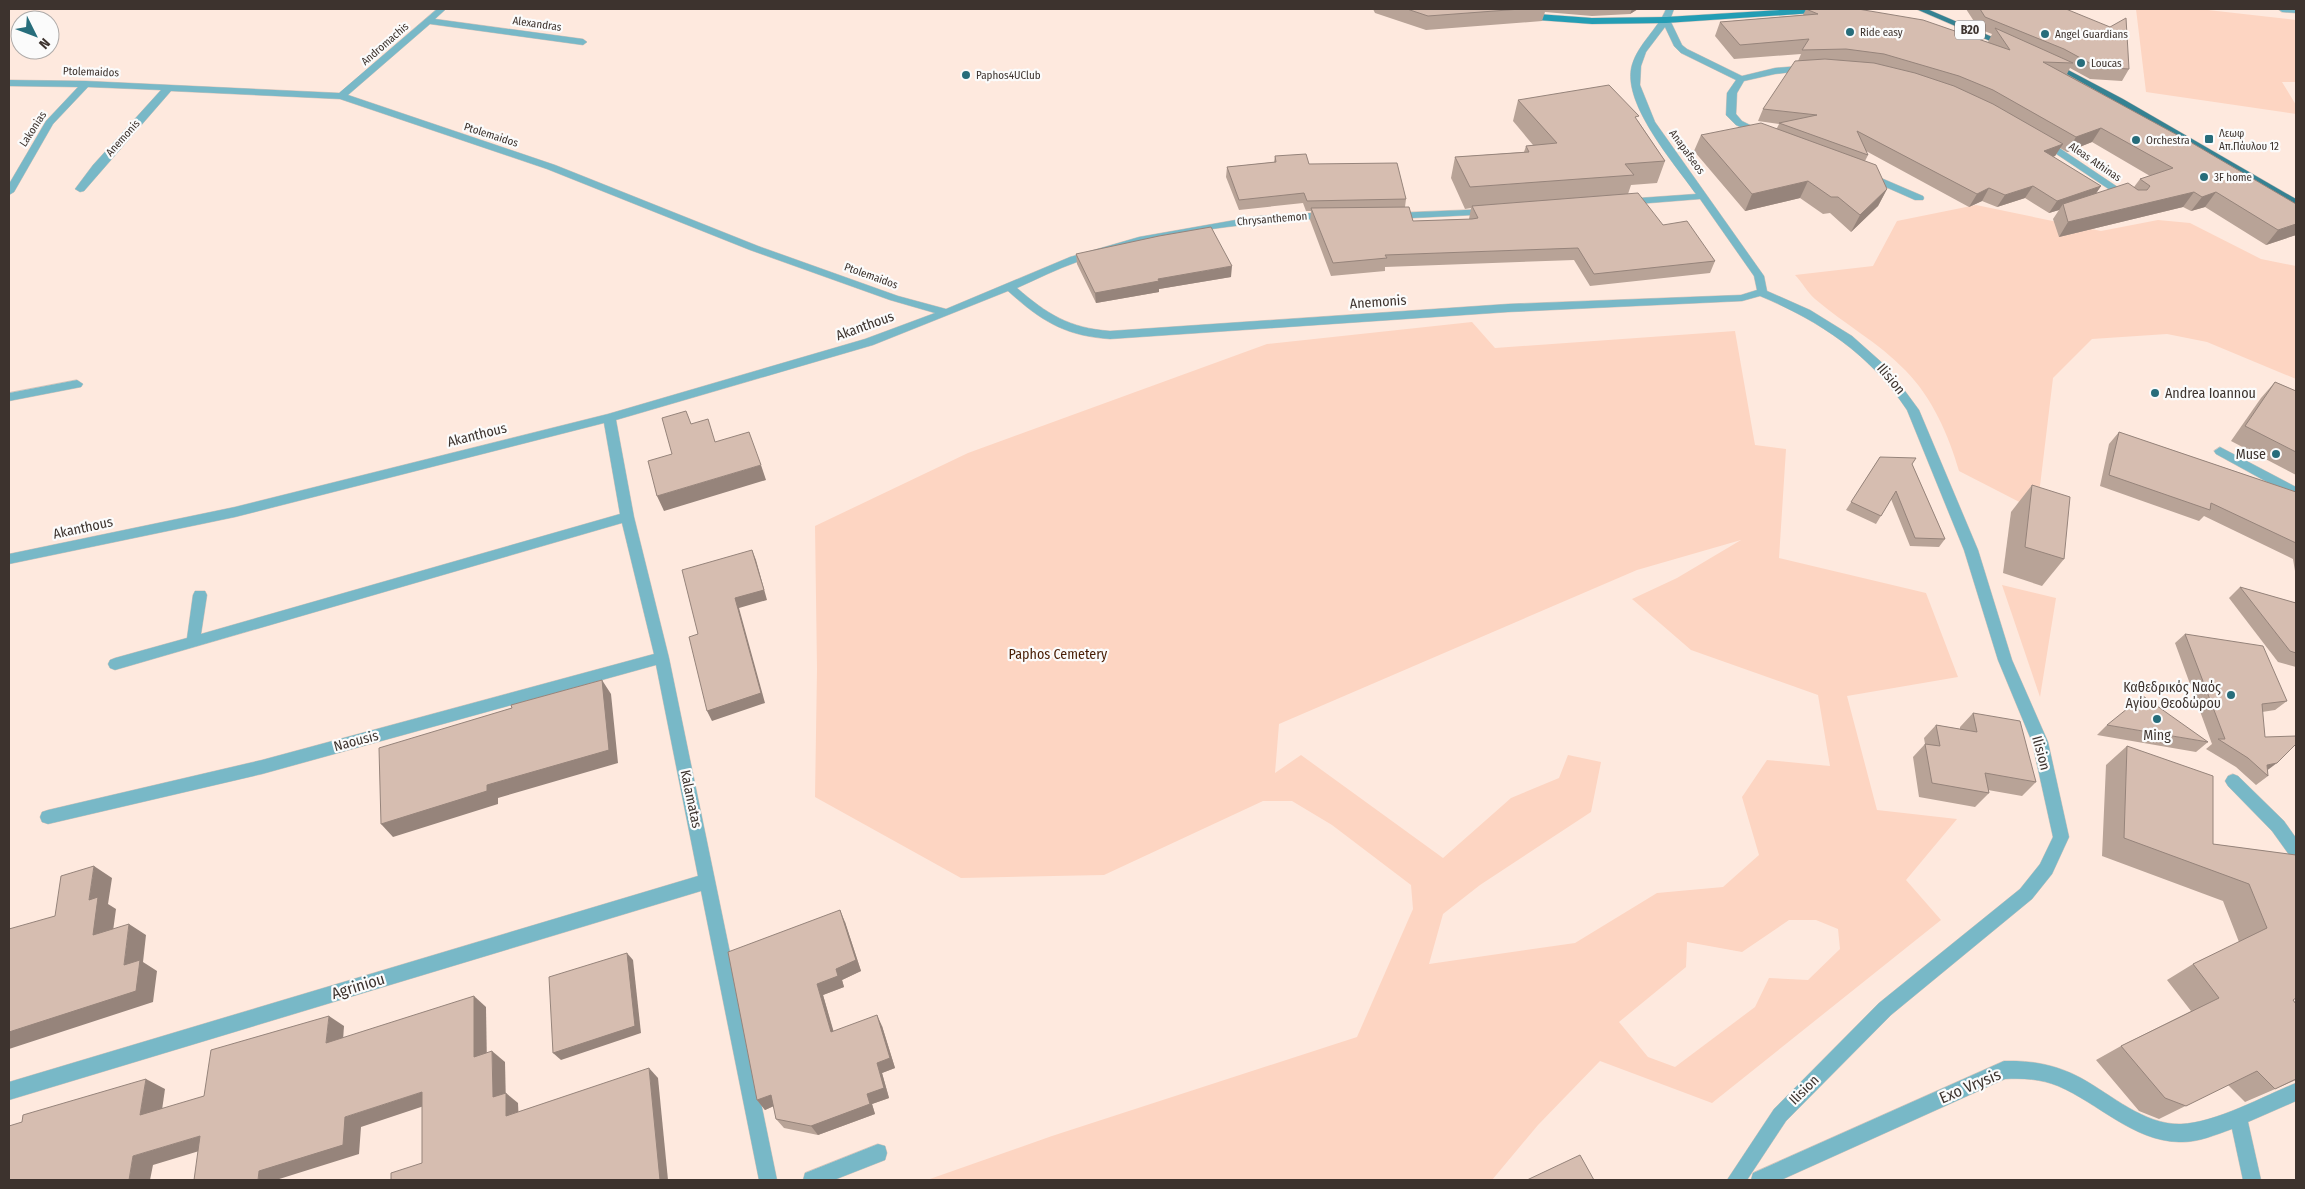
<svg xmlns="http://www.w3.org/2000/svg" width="2305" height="1189" font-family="'Fira Sans Condensed',sans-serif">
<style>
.green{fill:#fdd5c2;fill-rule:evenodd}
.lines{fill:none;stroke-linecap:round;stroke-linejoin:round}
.minor-casing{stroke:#d7c5bb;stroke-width:1}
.secondary-casing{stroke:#d7c5bb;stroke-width:1}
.primary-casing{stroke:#d7c5bb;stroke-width:1}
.minor{fill:#78b8c7;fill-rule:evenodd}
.secondary{fill:#249db4;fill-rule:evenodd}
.primary{fill:#358292;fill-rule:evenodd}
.wall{fill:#b8a397;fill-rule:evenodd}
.shaded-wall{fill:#96847b}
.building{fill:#d6bdb0;stroke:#96847b}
.poi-dot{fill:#276d7b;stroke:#fbfbfb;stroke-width:2}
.labels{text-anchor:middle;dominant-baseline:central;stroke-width:4.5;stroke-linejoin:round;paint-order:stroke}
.far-street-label{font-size:11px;fill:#3d332e;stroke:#fbfbfb}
.far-poi-label{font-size:11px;fill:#3d332e;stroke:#fbfbfb;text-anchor:start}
.shield{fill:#fbfbfb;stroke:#766f6c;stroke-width:1}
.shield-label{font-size:12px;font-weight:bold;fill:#3d332e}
.street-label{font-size:14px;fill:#3d332e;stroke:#fbfbfb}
.poi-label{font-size:14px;fill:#3d332e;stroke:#fbfbfb;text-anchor:end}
.park-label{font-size:14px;fill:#491e05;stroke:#fbfbfb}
.near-street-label{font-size:16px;fill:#3d332e;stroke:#fbfbfb}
</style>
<rect width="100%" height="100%" fill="#fee9de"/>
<g class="green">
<polygon points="2136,9 2199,9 2296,20 2296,82 2282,82 2296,105 2296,114 2146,92"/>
<path d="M 1976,205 L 2101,231 L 2158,220 L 2190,223 L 2261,259 L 2296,266 L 2296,379 L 2207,342 L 2167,334 L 2092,339 L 2053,378 L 2037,511 L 1959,471 C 1949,436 1932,397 1905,370 C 1878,342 1844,324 1815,299 C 1807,292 1802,282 1795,275 L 1873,266 L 1897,221 Z"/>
<path d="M 1472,322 L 1495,348 L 1735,331 L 1755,445 L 1786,449 L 1779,558 L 1926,593 L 1958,677 L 1847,696 L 1877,810 L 1957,819 L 1906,880 L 1941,920 L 1712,1103 L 1600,1061 L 1538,1125 L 1492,1180 L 927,1180 L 1052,1136 L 1357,1037 L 1413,909 L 1411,885 L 1332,825 L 1292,801 L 1263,801 L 1104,875 L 961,878 L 815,797 L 817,669 L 815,526 L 968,453 L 1267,344 ZM 1741,540 L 1677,578 L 1632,599 L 1691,650 L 1818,695 L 1830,766 L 1767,760 L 1742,797 L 1759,855 L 1723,887 L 1657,893 L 1575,943 L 1429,964 L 1443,914 L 1480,885 L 1591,812 L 1601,762 L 1568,755 L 1559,778 L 1511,798 L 1443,858 L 1301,755 L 1275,773 L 1279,724 L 1637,570 ZM 1789,920 L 1816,920 L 1838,929 L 1840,949 L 1808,980 L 1769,978 L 1755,1007 L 1675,1067 L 1648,1057 L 1619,1022 L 1686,967 L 1687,942 L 1742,952 Z"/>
<polygon points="2002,585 2056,598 2040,697"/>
</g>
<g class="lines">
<defs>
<g id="minor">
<path d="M 437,9 L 446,9 L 435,19 L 583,39 L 587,42 L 583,45 L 430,24 L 348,95 L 555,165 L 758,246 L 898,296 L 946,309 L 1070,257 L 1139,237 L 1258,216 L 1329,212 L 1334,215 L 1329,218 C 1245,223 1156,232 1077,262 C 1057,269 1037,279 1017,288 C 1047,314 1069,328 1110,331 L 1508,304 L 1741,295 L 1757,290 L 1754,276 L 1700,199 L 1625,205 L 1620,202 L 1625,199 L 1696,194 C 1675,164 1621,103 1632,65 C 1638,44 1658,29 1666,9 L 1674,9 L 1670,20 L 1682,45 L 1687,49 L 1742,76 L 1775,68 L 1812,65 L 1814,67 L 1809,70 L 1775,74 L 1744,81 L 1737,93 L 1736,114 L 1742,121 L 1764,132 L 1764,136 L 1761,137 L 1736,125 L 1726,115 L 1727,93 L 1736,80 L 1681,53 L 1674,46 L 1665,27 L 1646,52 L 1641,66 L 1640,85 L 1655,122 L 1764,276 L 1767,291 L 1810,310 L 1852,336 L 1888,368 L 1919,410 L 1978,550 L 2012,660 L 2048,742 L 2069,837 L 2052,874 L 2032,899 L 1891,1015 L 1786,1121 L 1747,1180 L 1727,1180 L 1774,1109 L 1879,1003 L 2020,889 L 2040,864 L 2053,837 L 2032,742 L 1998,660 L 1964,550 L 1907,410 C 1871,355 1820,321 1760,296 L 1742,301 L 1508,312 L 1110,339 C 1065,336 1041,321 1008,291 L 873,345 L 616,420 L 634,517 L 669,658 L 777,1180 L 759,1180 L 701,891 L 9,1100 L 9,1082 L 698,876 L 656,665 L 262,774 L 48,824 L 42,822 L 40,817 L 42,812 L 48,810 L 262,760 L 654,654 L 622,523 L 115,670 L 110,668 L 108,664 L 110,660 L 115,658 L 187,638 L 193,595 L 195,591 L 205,591 L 207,595 L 201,634 L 620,514 L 604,423 L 235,517 L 9,564 L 9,554 L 235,507 L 608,414 L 865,339 L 935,313 L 890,300 L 750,250 L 547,169 L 340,99 L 171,91 L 84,191 L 80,192 L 75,189 L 93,165 L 161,90 L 88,87 L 53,124 L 14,192 L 9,195 L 9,184 L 46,121 L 78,87 L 9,86 L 9,80 L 86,81 L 339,93 Z"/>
<polygon points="2278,9 2296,9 2296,13 2282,12"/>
<polygon points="2040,139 2046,139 2134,198 2133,200 2125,200 2040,143"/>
<polygon points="1867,172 1923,196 1924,198 1923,200 1915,200 1863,177 1862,175"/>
<polygon points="1489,209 1493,210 1493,214 1393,219 1388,216 1393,213"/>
<polygon points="77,380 83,384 81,387 9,401 9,393"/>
<polygon points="2220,447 2296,487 2296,498 2216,454 2214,451"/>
<polygon points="2233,774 2238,776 2284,821 2296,838 2296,858 2290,856 2272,831 2228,786 2225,781 2228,776"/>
<path d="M 2004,1061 C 2032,1060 2057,1065 2081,1078 C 2112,1095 2144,1125 2181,1124 C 2215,1123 2264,1096 2296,1083 L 2296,1101 L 2248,1122 L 2261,1180 L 2243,1180 L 2232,1129 C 2215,1135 2197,1143 2179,1142 C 2133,1141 2098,1103 2058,1086 C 2041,1079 2022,1078 2005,1079 L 1781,1180 L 1751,1180 L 1753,1173 Z"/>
<polygon points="878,1144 885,1146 887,1153 885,1160 834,1180 803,1180 805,1173"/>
</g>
<polygon id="secondary" points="1794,9 1832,9 1828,12 1666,23 1592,24 1524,19 1520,16 1524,13 1592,18 1666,17"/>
<g id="primary">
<polygon points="1916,9 1927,9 2011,45 2004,47"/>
<polygon points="2049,63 2055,63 2123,99 2296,199 2296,206 2117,103 2049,67"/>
</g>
</defs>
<use href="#minor" class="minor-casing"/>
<use href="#secondary" class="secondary-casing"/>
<use href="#primary" class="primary-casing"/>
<use href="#minor" class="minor"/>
<use href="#secondary" class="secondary"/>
<use href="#primary" class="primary"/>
</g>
<g class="wall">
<polygon points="1373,9 1638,9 1630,14 1592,16 1545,12 1542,21 1426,30 1375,13"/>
<path d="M 1806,9 L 1858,9 L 1988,42 L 1992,34 L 1979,29 L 1966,9 L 2066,9 L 2129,69 L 2122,81 L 2090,79 L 2070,68 L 2067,74 L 2296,204 L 2296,235 L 2266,245 L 2205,207 L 2191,211 L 2183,207 L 2059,237 L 2053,219 L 2059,210 L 2049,213 L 2025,198 L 1997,207 L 1982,201 L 1969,207 L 1866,151 L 1868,155 L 1865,161 L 1887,189 L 1878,206 L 1851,232 L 1830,213 L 1823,214 L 1800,198 L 1745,211 L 1694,151 L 1701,135 L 1777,128 L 1779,124 L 1758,121 L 1763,109 L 1798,61 L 1801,54 L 1734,59 L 1715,36 L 1720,22 L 1803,15 ZM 2092,142 L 2150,176 L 2140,179 L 2134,187 L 2096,193 L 2101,186 L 2053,157 L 2055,156 L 2060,148 L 2067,152 Z"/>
<polygon points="1518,100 1638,121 1665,161 1657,183 1631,185 1628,194 1663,225 1715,261 1710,273 1590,286 1574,260 1385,267 1385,271 1331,276 1310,220 1311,211 1306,211 1303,203 1239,210 1226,177 1227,167 1274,162 1275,156 1309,164 1406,199 1405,207 1413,221 1469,219 1471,208 1465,209 1451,178 1455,157 1524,152 1526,146 1533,145 1513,121"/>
<polygon points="1076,254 1231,277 1159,289 1159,292 1096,303 1077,264"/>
<polygon points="2275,382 2296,391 2296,475 2231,441 2261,398"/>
<polygon points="2119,432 2296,492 2296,577 2293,559 2204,516 2199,521 2100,486 2109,444"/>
<polygon points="1880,457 1912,464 1945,539 1939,547 1910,546 1891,499 1876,524 1846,510"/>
<polygon points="2032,485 2064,559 2042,586 2003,573 2011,512"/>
<polygon points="2240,587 2296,603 2296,667 2278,662 2229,598"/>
<polygon points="2185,634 2287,701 2275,710 2262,712 2268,776 2256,785 2236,767 2206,749 2212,744 2175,643"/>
<polygon points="1973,713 2036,782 2022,796 1988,790 1989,793 1975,807 1919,797 1913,757 1925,744 1924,738 1936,725 1960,729 1960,727"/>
<polygon points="2107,725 2208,742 2196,752 2097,735"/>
<polygon points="2127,746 2213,844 2296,855 2293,1000 2296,1004 2296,1080 2245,1102 2228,1085 2159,1119 2139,1111 2096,1060 2121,1046 2191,1011 2167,980 2193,964 2239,942 2223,901 2102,856 2106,765"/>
<polygon points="845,922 861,971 842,980 844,987 823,995 833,1031 882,1026 895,1068 882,1073 889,1098 872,1104 875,1114 818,1135 784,1128 776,1119 774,1106 765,1110 757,1100"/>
</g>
<g class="shaded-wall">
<polygon points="1632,9 1638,9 1630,14"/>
<polygon points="2101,128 2092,142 2067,152 2076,137"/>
<polygon points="2063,144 2055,156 2036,163 2044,151"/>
<polygon points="1808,181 1800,198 1745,211 1752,194"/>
<polygon points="2033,186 2025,198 1997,207 2005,195"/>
<polygon points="2101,186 2093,198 2063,204 2059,210 2049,213 2057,201"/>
<polygon points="1989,188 1982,201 1969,207 1977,194"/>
<polygon points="1887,189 1878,206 1851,232 1860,215"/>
<polygon points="2194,192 2183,207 2059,237 2068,222"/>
<polygon points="2216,192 2205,207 2191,211 2202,197"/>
<polygon points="2296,224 2296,235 2266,245 2278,230"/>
<polygon points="1232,266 1231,277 1159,289 1159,292 1096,303 1095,293 1158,279"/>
<polygon points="761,465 766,480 664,511 657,496"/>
<polygon points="752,550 756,560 767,600 739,608 765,703 712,721 707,711 735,598"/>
<polygon points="602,680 611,694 618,763 498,798 498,804 393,837 381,824 487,785"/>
<polygon points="2277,763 2265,772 2267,765"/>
<polygon points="94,866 112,878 108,904 116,909 111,946 93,935 89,900"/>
<polygon points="840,910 845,922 861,971 842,980 844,987 823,995 837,1043 831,1032 817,984 836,969"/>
<polygon points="129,924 146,935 143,962 157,971 153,1002 9,1049 9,1032 124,965"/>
<polygon points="627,953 633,960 641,1033 561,1060 553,1053"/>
<polygon points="474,996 486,1007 487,1067 474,1057"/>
<polygon points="877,1015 882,1026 895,1068 882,1073 889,1098 872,1104 875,1114 818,1135 811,1126 867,1094 877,1063"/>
<polygon points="329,1016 344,1026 342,1054 326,1043"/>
<polygon points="492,1051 505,1062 506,1107 493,1097"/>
<polygon points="649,1068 658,1078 668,1180 659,1180"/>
<polygon points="146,1079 165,1089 160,1124 140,1115"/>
<polygon points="422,1092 436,1102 361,1127 359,1154 276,1180 258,1180 259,1171 345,1117"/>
<polygon points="506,1093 518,1103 519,1125 506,1116"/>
<polygon points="771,1095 778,1104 765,1110 757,1100"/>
<polygon points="200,1136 219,1145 153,1165 150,1180 129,1180 133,1156"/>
</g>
<g class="building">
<polygon points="1407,9 1521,9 1428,16"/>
<polygon points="1806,9 1858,9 1923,20 2010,50 1995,28 2073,63 2043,62 2192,143 2296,204 2296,224 2278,230 2216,192 2202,197 2194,192 2068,222 2063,204 2128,183 2138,190 2147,190 2150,186 2140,179 2173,168 2101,128 2076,137 1993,90 1959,76 1884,54 1846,49 1802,50 1809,39 1740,45 1720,22 1818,14"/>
<polygon points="1980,9 2066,9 2110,27 2126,18 2129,69 2097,67 2064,49 1985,17"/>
<polygon points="1825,59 1874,63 1915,73 1954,86 1993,104 2063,144 2044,151 2101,186 2057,201 2033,186 2005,195 1989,188 1977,194 1857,131 1868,155 1779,123 1817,115 1763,109 1795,61"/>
<polygon points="1609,85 1639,116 1635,117 1665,161 1625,164 1634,175 1470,187 1455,157 1529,152 1526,146 1557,143 1518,100"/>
<polygon points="1761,123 1876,165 1887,189 1860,215 1838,197 1831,197 1808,181 1752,194 1701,135"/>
<polygon points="1306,154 1309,164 1397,163 1406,199 1307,201 1304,193 1239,200 1227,167 1276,162 1275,156"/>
<polygon points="1638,193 1663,225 1687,221 1715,261 1594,274 1578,248 1385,255 1387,258 1333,263 1311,208 1409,207 1413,221 1472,219 1478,218 1472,206"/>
<polygon points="1211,227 1232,266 1158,279 1159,281 1095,293 1076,254 1159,236"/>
<polygon points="2275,382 2296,391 2296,452 2245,426"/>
<polygon points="686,411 691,424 708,419 715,442 749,432 761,465 657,496 648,461 672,454 662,418"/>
<polygon points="2119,432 2296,492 2296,543 2211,503 2210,510 2109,475"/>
<polygon points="1880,457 1916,458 1912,464 1945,539 1915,538 1896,491 1881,516 1851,502"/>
<polygon points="2032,485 2070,497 2064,559 2025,547"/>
<polygon points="752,550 764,590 735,598 761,693 707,711 689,637 698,634 682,570"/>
<polygon points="2240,587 2296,603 2296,653 2290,651"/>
<polygon points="2185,634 2263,646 2287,701 2262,704 2265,737 2296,736 2296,744 2277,763 2267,765 2268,776 2248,758 2218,739 2225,739"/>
<polygon points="602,680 609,750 487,785 487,791 381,824 379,748 512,708 511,705"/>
<polygon points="2143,696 2208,742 2107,725"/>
<polygon points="1973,713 2020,721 2036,782 1985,773 1989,793 1932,783 1925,744 1940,746 1936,725 1977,732"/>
<polygon points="2127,746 2213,776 2213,844 2296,855 2296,998 2293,1000 2296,1004 2296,1079 2275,1089 2257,1071 2186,1106 2165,1098 2121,1046 2219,998 2193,964 2267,928 2249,884 2124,838"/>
<polygon points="94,866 89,900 98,897 93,935 129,924 124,965 140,960 136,991 9,1032 9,929 55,916 61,876"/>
<polygon points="840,910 856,960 836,969 838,976 817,984 831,1032 877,1015 890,1058 877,1063 884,1088 867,1094 870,1104 811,1126 776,1119 771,1095 757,1100 728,952"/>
<polygon points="627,953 635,1026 553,1053 549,977"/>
<polygon points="474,996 474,1057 492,1051 493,1097 506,1093 506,1116 649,1068 660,1180 391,1180 391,1173 422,1163 422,1092 345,1117 343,1145 259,1171 258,1180 194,1180 200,1136 133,1156 129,1180 9,1180 9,1126 22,1122 23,1115 146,1079 140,1115 204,1096 211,1050 329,1016 326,1043"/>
<polygon points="1580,1155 1594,1180 1527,1180"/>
</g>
<g class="poi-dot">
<circle cx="1850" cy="32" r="5"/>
<circle cx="2045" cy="34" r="5"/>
<circle cx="2081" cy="63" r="5"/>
<circle cx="966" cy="75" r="5"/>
<rect x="2204" y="134" width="10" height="10" rx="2.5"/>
<circle cx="2136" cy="140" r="5"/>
<circle cx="2204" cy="177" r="5"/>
<circle cx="2155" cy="393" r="5"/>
<circle cx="2276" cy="454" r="5"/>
<circle cx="2231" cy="695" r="5"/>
<circle cx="2157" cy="719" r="5"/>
</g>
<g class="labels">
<g class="far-street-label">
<text transform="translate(537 24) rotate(8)">Alexandras</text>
<text transform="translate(385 44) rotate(-41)">Andromachis</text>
<text transform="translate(91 72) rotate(2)">Ptolemaidos</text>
<text transform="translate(33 129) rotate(-57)">Lakonias</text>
<text transform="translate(491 135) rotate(18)">Ptolemaidos</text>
<text transform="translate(123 138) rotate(-48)">Anemonis</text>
<text transform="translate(1687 152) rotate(54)">Anapafseos</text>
<text transform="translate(2095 162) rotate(34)">Aleas Athinas</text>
<text transform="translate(1272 219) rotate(-5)">Chrysanthemon</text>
<text transform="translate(871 276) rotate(20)">Ptolemaidos</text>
</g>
<g class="far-poi-label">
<text x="1860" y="32">Ride easy</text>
<text x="2055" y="34">Angel Guardians</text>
<text x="2091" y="63">Loucas</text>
<text x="976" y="75">Paphos4UClub</text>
<text x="2219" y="133">Λεωφ<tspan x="2219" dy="13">Απ.Πάυλου 12</tspan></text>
<text x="2146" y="140">Orchestra</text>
<text x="2214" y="177">3F home</text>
</g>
<rect class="shield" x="1955" y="20.5" width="30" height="19" rx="4"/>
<g class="shield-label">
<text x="1970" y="30">B20</text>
</g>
<g class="street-label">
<text transform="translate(1378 302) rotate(-4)">Anemonis</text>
<text transform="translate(865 326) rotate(-20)">Akanthous</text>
<text transform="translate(1891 379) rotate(50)">Ilision</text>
<text transform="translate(477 435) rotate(-14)">Akanthous</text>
<text transform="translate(83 528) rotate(-12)">Akanthous</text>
<text transform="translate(356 741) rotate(-15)">Naousis</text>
<text transform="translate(2041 753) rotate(75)">Ilision</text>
<text transform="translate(691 799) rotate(78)">Kalamatas</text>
<text transform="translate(1804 1090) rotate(-45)">Ilision</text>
</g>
<g class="poi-label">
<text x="2165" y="393" text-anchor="start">Andrea Ioannou</text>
<text x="2266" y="454">Muse</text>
<text x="2221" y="687">Καθεδρικός Ναός<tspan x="2221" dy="16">Αγίου Θεοδώρου</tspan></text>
<text x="2157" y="735" text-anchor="middle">Ming</text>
</g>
<g class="park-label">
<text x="1058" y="654">Paphos Cemetery</text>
</g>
<g class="near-street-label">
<text transform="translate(358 986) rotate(-17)">Agriniou</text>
<text transform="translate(1970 1086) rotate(-23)">Exo Vrysis</text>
</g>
</g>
<rect width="2305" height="1189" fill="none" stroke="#3d332e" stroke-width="20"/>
<g transform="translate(35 35) rotate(132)"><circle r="24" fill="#fbfbfb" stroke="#afaba9"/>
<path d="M0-4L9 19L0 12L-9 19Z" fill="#276d7b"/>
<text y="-8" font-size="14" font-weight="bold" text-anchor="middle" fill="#3d332e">N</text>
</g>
</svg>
